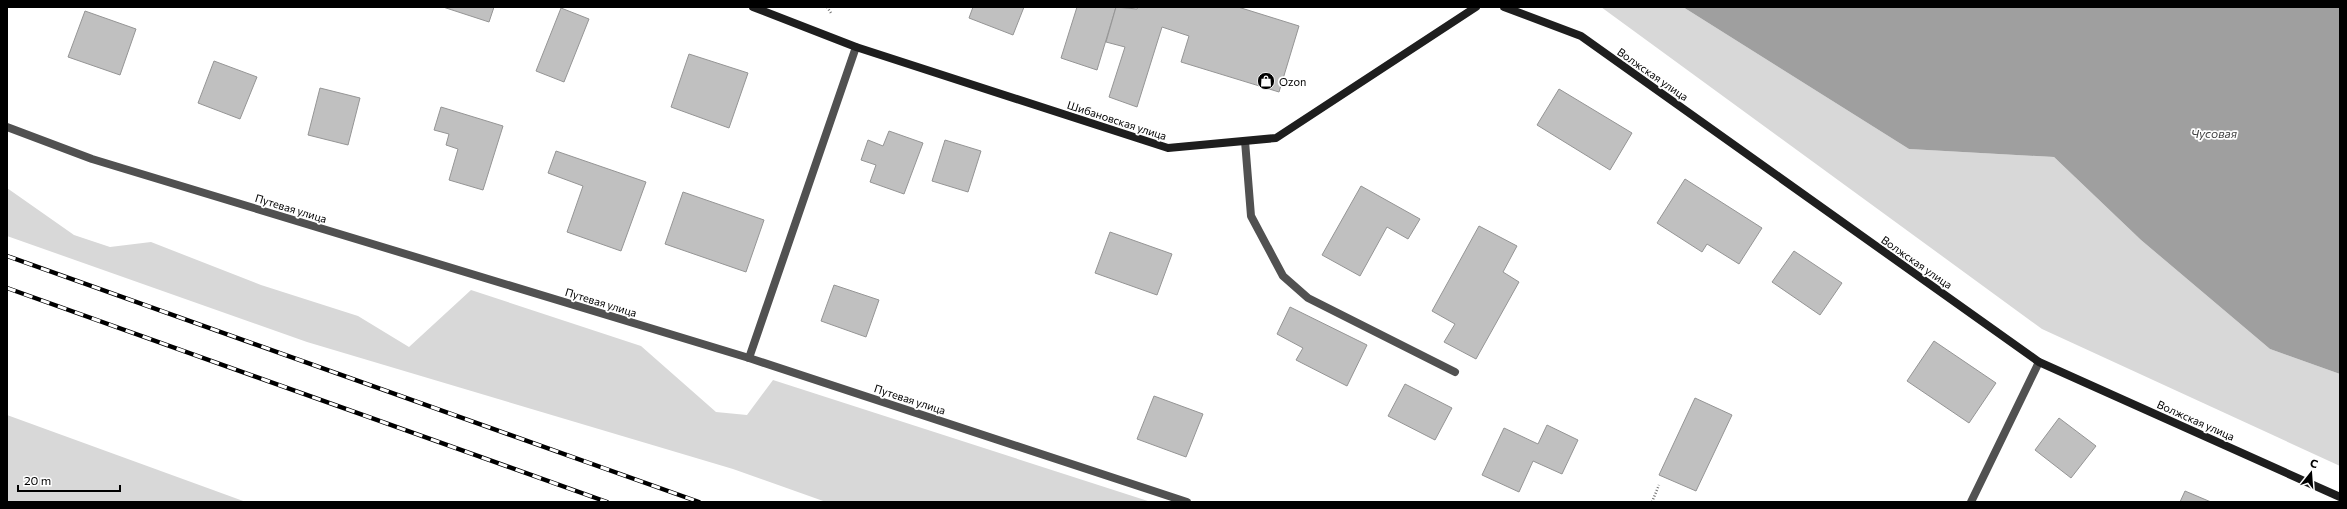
<svg xmlns="http://www.w3.org/2000/svg" width="2347" height="509" font-family="Commissioner,sans-serif">
<style>
.green{fill:#d8d8d8}
.water{fill:#9f9f9f}
.building{fill:#c0c0c0;stroke:#959595}
.lines{fill:none;stroke-linecap:round;stroke-linejoin:round}
.path{stroke:#737373;stroke-width:2.5;stroke-dasharray:1 2;stroke-linecap:butt}
.lane{stroke:#515151;stroke-width:8}
.street{stroke:#515151;stroke-width:8}
.secondary{stroke:#1e1e1e;stroke-width:8}
.rail-casing{stroke:#000;stroke-width:4.5}
.rail{stroke:#fff;stroke-width:3;stroke-dasharray:9;stroke-linecap:butt}
.labels{text-anchor:middle;dominant-baseline:central;stroke-width:3.5;stroke-linejoin:round;paint-order:stroke}
.street-label{font-size:11px;fill:#000;stroke:#fff}
.poi-label{font-size:11px;fill:#000;stroke:#fff;text-anchor:start}
.water-label{font-size:12px;font-style:italic;fill:#404040;stroke:#fff}
</style>
<rect width="100%" height="100%" fill="#fff"/>
<g class="green">
<polygon points="1601,7 1683,7 1909,149 2054,157 2141,240 2270,349 2340,374 2340,466 2042,329"/>
<polygon points="7,188 74,235 110,247 151,242 261,285 358,316 409,347 471,290 641,346 716,412 747,415 773,380 1151,502 826,502 733,469 307,342 7,236"/>
<polygon points="7,415 246,502 7,502"/>
</g>
<polygon class="water" points="1683,7 2340,7 2340,374 2270,349 2141,240 2054,157 1909,149"/>
<g class="building">
<polygon points="443,7 494,7 489,22"/>
<polygon points="973,7 1024,7 1013,35 969,18"/>
<polygon points="1077,7 1116,7 1097,70 1061,58"/>
<polygon points="1116,7 1137,9 1138,7 1238,7 1299,26 1279,92 1181,62 1189,36 1162,27 1137,107 1109,97 1125,47 1106,42"/>
<polygon points="561,8 589,19 564,82 536,71"/>
<polygon points="85,11 136,29 120,75 68,57"/>
<polygon points="689,54 748,73 729,128 671,107"/>
<polygon points="214,61 257,77 240,119 198,103"/>
<polygon points="320,88 360,98 348,145 308,135"/>
<polygon points="1559,89 1632,133 1610,170 1537,125"/>
<polygon points="441,107 503,126 483,190 449,180 458,149 446,145 449,134 434,130"/>
<polygon points="889,131 923,143 904,194 870,182 876,165 861,160 868,140 883,146"/>
<polygon points="945,140 981,151 968,192 932,181"/>
<polygon points="556,151 646,182 621,251 567,232 583,186 548,173"/>
<polygon points="1685,179 1762,228 1739,264 1707,244 1702,252 1657,223"/>
<polygon points="1361,186 1420,219 1408,239 1387,227 1360,276 1322,255"/>
<polygon points="683,192 764,220 746,272 665,244"/>
<polygon points="1479,226 1517,246 1503,272 1519,282 1476,359 1444,342 1455,324 1432,311"/>
<polygon points="1110,232 1172,254 1157,295 1095,273"/>
<polygon points="1794,251 1842,283 1820,315 1772,282"/>
<polygon points="834,285 879,300 866,337 821,321"/>
<polygon points="1290,307 1367,345 1347,386 1296,360 1303,348 1277,334"/>
<polygon points="1934,341 1996,383 1969,423 1907,381"/>
<polygon points="1405,384 1452,408 1435,440 1388,416"/>
<polygon points="1154,396 1203,414 1186,457 1137,439"/>
<polygon points="1695,398 1732,415 1696,491 1659,475"/>
<polygon points="2059,418 2096,446 2071,478 2035,450"/>
<polygon points="1547,425 1578,440 1562,474 1533,461 1519,492 1482,475 1504,428 1538,444"/>
<polygon points="2185,491 2211,502 2180,502"/>
</g>
<g class="lines">
<g class="path">
<polyline points="827,7 831,13"/>
<polyline points="1652,502 1659,485"/>
</g>
<g class="lane">
<polyline points="1245,141 1251,216 1283,276 1308,298 1455,372"/>
<polyline points="1971,502 2039,362"/>
</g>
<g class="street">
<polyline points="7,127 92,159 749,358 1187,502"/>
<polyline points="749,358 856,47"/>
</g>
<g class="secondary">
<polyline points="753,7 856,47 1168,148 1276,138 1476,7"/>
<polyline points="1504,7 1581,36 2039,362 2340,497"/>
</g>
<defs>
<g id="rail">
<polyline points="7,256 699,502"/>
<polyline points="7,288 607,502"/>
</g>
</defs>
<use href="#rail" class="rail-casing"/>
<use href="#rail" class="rail"/>
</g>
<defs>
<symbol id="shop-disc" viewBox="-11 -11 22 22"><circle r="9.5" fill="#000" stroke="#fff"/><path d="M-5-2.5h2.3a2.7 3.5 0 0 1 5.4 0H5L5.5 6h-11ZM-1.5-2.5h3a1.5 2.3 0 0 0-3 0Z" fill="#fff"/></symbol>
</defs>
<g fill-rule="evenodd">
<use href="#shop-disc" x="1256" y="71" width="20" height="20"/>
</g>
<g class="labels">
<g class="street-label">
<text transform="translate(1653 74) rotate(35)">Волжская улица</text>
<text transform="translate(1117 120) rotate(18)">Шибановская улица</text>
<text transform="translate(291 208) rotate(17)">Путевая улица</text>
<text transform="translate(1917 262) rotate(35)">Волжская улица</text>
<text transform="translate(601 302) rotate(17)">Путевая улица</text>
<text transform="translate(910 399) rotate(18)">Путевая улица</text>
<text transform="translate(2196 420) rotate(24)">Волжская улица</text>
</g>
<g class="poi-label">
<text x="1279" y="81">Ozon</text>
</g>
<g class="water-label">
<text x="2214" y="133">Чусовая</text>
</g>
</g>
<rect width="2347" height="509" fill="none" stroke="#000000" stroke-width="16"/>
<g transform="translate(2311 473) rotate(17)" stroke="#ffffff" stroke-width="3" paint-order="stroke">
<path d="M0-3L7 15L0 10L-7 15Z" fill="#000000"/>
<text y="-6" font-size="11" font-weight="bold" text-anchor="middle" fill="#000000">С</text>
</g>
<path d="M18 485v6h102v-6" fill="none" stroke="#000000" stroke-width="2"/>
<text x="24" y="485" font-size="12" fill="#000000" stroke="#ffffff" stroke-width="3" paint-order="stroke">20 m</text>
</svg>
